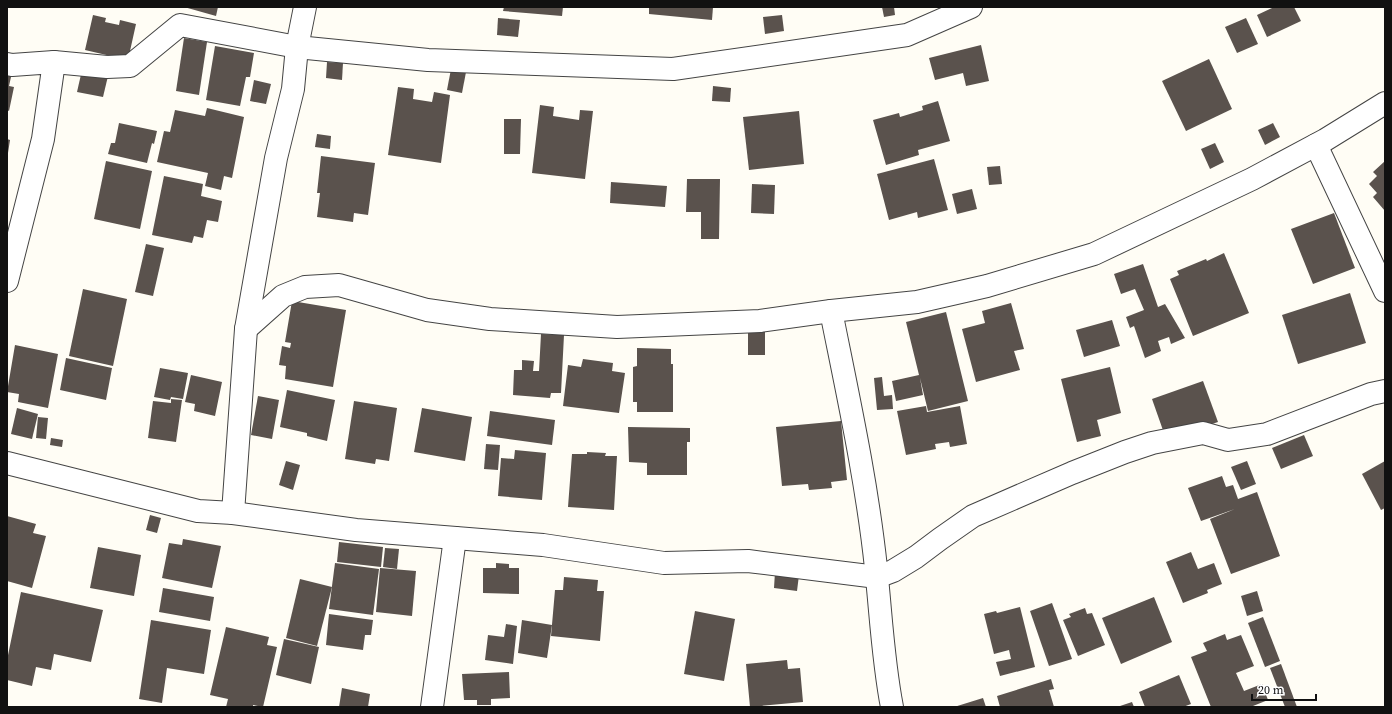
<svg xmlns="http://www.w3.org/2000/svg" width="1392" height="714" font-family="'Source Serif 4',serif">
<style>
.building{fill:#5a524d}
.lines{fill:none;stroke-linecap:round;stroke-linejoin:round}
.street-casing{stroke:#444;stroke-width:24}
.street{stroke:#fff;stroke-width:22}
</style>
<rect width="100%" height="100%" fill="#fffdf5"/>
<g class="building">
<polygon points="184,7 218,7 216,16"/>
<polygon points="504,7 563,7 562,16 503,11"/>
<polygon points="649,7 713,7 712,20 649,14"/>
<polygon points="882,7 894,7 895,15 884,17"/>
<polygon points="1274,7 1294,7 1301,21 1267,37 1257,15"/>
<polygon points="93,15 106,18 105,22 119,25 120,20 136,24 128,60 85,50"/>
<polygon points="782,15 784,31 765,34 763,17"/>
<polygon points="498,18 520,20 518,37 497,35"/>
<polygon points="1246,18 1258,44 1237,53 1225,27"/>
<polygon points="184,38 207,42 199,95 176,91"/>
<polygon points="981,45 989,81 966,86 963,73 935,80 929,58"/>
<polygon points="215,46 254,53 250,77 246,77 240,106 206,100"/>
<polygon points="1209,59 1232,109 1186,131 1162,81"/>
<polygon points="327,62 343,63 342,80 326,78"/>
<polygon points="7,66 13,68 9,86 14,87 9,111 7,110"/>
<polygon points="451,69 466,72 462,93 447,90"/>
<polygon points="82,70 108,76 103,97 77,92"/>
<polygon points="254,80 271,84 266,104 250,101"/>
<polygon points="713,86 731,88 730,102 712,101"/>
<polygon points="398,87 414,89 413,99 432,102 434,92 450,95 441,163 388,155"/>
<polygon points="938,101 950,141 918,150 919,155 886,165 873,120 899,113 900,117 923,110 922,106"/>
<polygon points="540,105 554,107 553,116 579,120 580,110 593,111 585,179 532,173"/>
<polygon points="207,108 244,117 232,178 224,176 221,190 205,186 208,173 157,162 164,131 170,132 175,110 205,116"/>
<polygon points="799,111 804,164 749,170 743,117"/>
<polygon points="504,119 521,119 520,154 504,154"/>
<polygon points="119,123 157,131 154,144 152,143 147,163 108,154 111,143 115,143"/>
<polygon points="1273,123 1280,137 1265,145 1258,130"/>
<polygon points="317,134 331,136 330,149 315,147"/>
<polygon points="7,139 10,140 8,153 7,153"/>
<polygon points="1215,143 1224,162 1210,169 1201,149"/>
<polygon points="321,156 375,163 368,215 354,213 353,222 317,217 320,193 317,193"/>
<polygon points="934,159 948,210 918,218 917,212 889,220 877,174"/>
<polygon points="106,161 152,171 140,229 94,219"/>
<polygon points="1385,161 1385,211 1373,197 1377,193 1369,184 1377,176 1373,172"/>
<polygon points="1000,166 1002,184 989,185 987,167"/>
<polygon points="164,176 203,184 201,196 222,201 218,222 207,220 203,238 194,236 192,243 152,235"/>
<polygon points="687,179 720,179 719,239 701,239 701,212 686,212"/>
<polygon points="611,182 667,186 665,207 610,203"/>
<polygon points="752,184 775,185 774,214 751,213"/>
<polygon points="972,189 977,209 957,214 952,194"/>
<polygon points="1334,213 1355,268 1313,284 1291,229"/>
<polygon points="146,244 164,248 153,296 135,292"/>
<polygon points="1224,253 1249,313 1193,336 1170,279 1179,275 1177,271 1206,259 1207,261"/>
<polygon points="1143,264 1158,307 1165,304 1185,338 1171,344 1169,337 1158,341 1161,351 1145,358 1134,326 1130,328 1126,317 1144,310 1135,289 1121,294 1114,274"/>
<polygon points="83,289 127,299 113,366 69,356"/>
<polygon points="1350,293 1366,343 1298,364 1282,315"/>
<polygon points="292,301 346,310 333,387 285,379 286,366 279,365 282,346 290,348 291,343 285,342"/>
<polygon points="1011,303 1024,349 1014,351 1020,370 976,382 962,329 985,323 982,311"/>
<polygon points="946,312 968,401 928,411 920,378 923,395 896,401 892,381 919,375 906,322"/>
<polygon points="1112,320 1120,346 1084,357 1076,330"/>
<rect x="748" y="326" width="17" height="29"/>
<polygon points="541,334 564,335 561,393 551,393 550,398 513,395 514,370 522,370 522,360 534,361 533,371 539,371"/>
<polygon points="15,345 58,354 48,408 18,402 19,394 7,392"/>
<polygon points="637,348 671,349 671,364 673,364 673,412 637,412 637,402 633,402 633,367 637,366"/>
<polygon points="66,358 112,368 106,400 60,390"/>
<polygon points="583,359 613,363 612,371 625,373 619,413 563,406 568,365 581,367"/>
<polygon points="1110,367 1121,413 1097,420 1101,436 1077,442 1061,379"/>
<polygon points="160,368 188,373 183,399 171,397 170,400 154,397"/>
<polygon points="191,375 222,382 215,416 194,411 195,404 185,402"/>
<polygon points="882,377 884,396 892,395 893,409 877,410 874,378"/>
<polygon points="1203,381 1218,422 1188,432 1165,436 1152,399"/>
<polygon points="287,390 335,400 327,441 307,436 307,433 280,427"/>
<polygon points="258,396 279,400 272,439 251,435"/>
<polygon points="171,399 182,400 176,442 148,438 153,401 171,403"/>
<polygon points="354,401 397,408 389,461 376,459 375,464 345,459"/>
<polygon points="926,406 927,412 960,406 967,444 950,447 949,442 935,444 936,449 906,455 897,411"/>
<polygon points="17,408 38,414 32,439 11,434"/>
<polygon points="422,408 472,417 465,461 414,452"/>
<polygon points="490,411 555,420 552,445 487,436"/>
<polygon points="38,417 48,418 46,439 36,438"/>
<polygon points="841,421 847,480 831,482 832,488 809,490 808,484 782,486 776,427"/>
<polygon points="628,427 690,428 690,442 687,442 687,475 647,475 647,463 629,462"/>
<polygon points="1304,435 1313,456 1281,469 1272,448"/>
<polygon points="51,438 63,440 62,447 50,445"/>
<polygon points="486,444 500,445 498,470 484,469"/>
<polygon points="515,450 546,453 542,500 498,496 501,458 514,459"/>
<polygon points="587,452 606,453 605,456 617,456 614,510 568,507 572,454 587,454"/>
<polygon points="286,461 300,465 293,490 279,485"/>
<polygon points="1247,461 1256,484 1241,490 1231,467"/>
<polygon points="1385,461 1385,508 1381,510 1362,474"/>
<polygon points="1222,476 1226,487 1233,485 1238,499 1257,492 1280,556 1231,574 1210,519 1235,509 1201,521 1188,488"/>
<polygon points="150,515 161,518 157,533 146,530"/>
<polygon points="7,516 36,524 33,533 46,536 32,588 7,581"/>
<polygon points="183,539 221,546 212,588 162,578 169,543 182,545"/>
<polygon points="339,542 383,547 381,567 337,562"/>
<polygon points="98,547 141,555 134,596 90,588"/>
<polygon points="385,548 399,549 397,569 383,567"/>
<polygon points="1191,552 1198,569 1214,563 1222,584 1207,590 1208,593 1183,603 1166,562"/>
<polygon points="335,563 379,569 373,615 329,609"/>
<polygon points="496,563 509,564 509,568 519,568 519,594 483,593 483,568 496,568"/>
<polygon points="380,568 416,571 412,616 376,612"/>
<polygon points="775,572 799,575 797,591 774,588"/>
<polygon points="564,577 598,580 597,591 604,591 600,641 551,636 555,590 563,590"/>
<polygon points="300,579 332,587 317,646 286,638"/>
<polygon points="163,588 214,597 210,621 159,612"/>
<polygon points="1257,591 1263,611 1247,616 1241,596"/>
<polygon points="21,592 103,610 91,662 54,654 51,670 36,667 32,686 7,680 7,660"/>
<polygon points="1154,597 1172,642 1121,664 1102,618"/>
<polygon points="1052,603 1072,659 1049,666 1030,611"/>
<polygon points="1020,607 1035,667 1000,676 996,662 1011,659 1009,650 994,654 984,614 996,611 997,613"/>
<polygon points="1085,608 1087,614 1092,613 1105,645 1078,656 1063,620 1071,617 1069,614"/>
<polygon points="695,611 735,619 724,681 684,674"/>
<polygon points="329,614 373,620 371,635 365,635 363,650 326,645"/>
<polygon points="1263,617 1280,661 1265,667 1248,623"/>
<polygon points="151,620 211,630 204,674 167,668 162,703 139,699"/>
<polygon points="522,620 552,625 547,658 518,653"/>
<polygon points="506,624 517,626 513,664 485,660 488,635 504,637"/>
<polygon points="226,627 269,637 267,645 277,647 263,707 253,705 253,707 226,707 228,699 210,695"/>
<polygon points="1225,634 1227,640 1241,635 1254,666 1236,673 1244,691 1262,684 1268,700 1253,706 1253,707 1211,707 1191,657 1207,651 1203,643"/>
<polygon points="284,639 319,647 311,684 276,675"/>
<polygon points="787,660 788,669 800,668 803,702 750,707 746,664"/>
<polygon points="1281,664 1297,707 1285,707 1270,668"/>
<polygon points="509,672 510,698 491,699 491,705 477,705 477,700 464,700 462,674"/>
<polygon points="1179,675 1191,704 1183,707 1145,707 1139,692"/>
<polygon points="1051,679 1054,689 1049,690 1054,707 1000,707 997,696"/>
<polygon points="342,688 370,694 368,707 339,707"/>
<polygon points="983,698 986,707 954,707"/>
<polygon points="1132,702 1134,707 1117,707"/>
</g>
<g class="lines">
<defs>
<g id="street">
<polyline points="54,62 107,67 130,66 180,25 297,47 428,60 673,69 907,35 971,7"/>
<polyline points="7,64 12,65 54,62 43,139 7,281"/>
<polyline points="1316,145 1385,291"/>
<path d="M 831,311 C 848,396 867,482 876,568 C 881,615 883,661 892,707"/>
<polyline points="246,329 283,296 305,287 339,285 427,310 490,319 617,327 760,321 831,311 917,302 987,286 1094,254 1252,179 1325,140 1385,103"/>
<polyline points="7,463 198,511 233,513 356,530 543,545 664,563 748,561 877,577 893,571 916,557 940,539 973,516 1072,473 1125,452 1152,443 1203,433 1228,440 1267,434 1371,394 1385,391"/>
<polyline points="233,513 246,329 276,158 293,89 297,47 305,7"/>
<polyline points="432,707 455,538"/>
</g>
</defs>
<use href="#street" class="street-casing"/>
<use href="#street" class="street"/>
</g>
<rect width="1392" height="714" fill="none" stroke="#111111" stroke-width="16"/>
<path d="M1252 694v6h64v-6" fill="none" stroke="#111111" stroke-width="2"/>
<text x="1258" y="694" font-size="12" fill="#111111" stroke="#ffffff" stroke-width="3" paint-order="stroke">20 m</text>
</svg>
